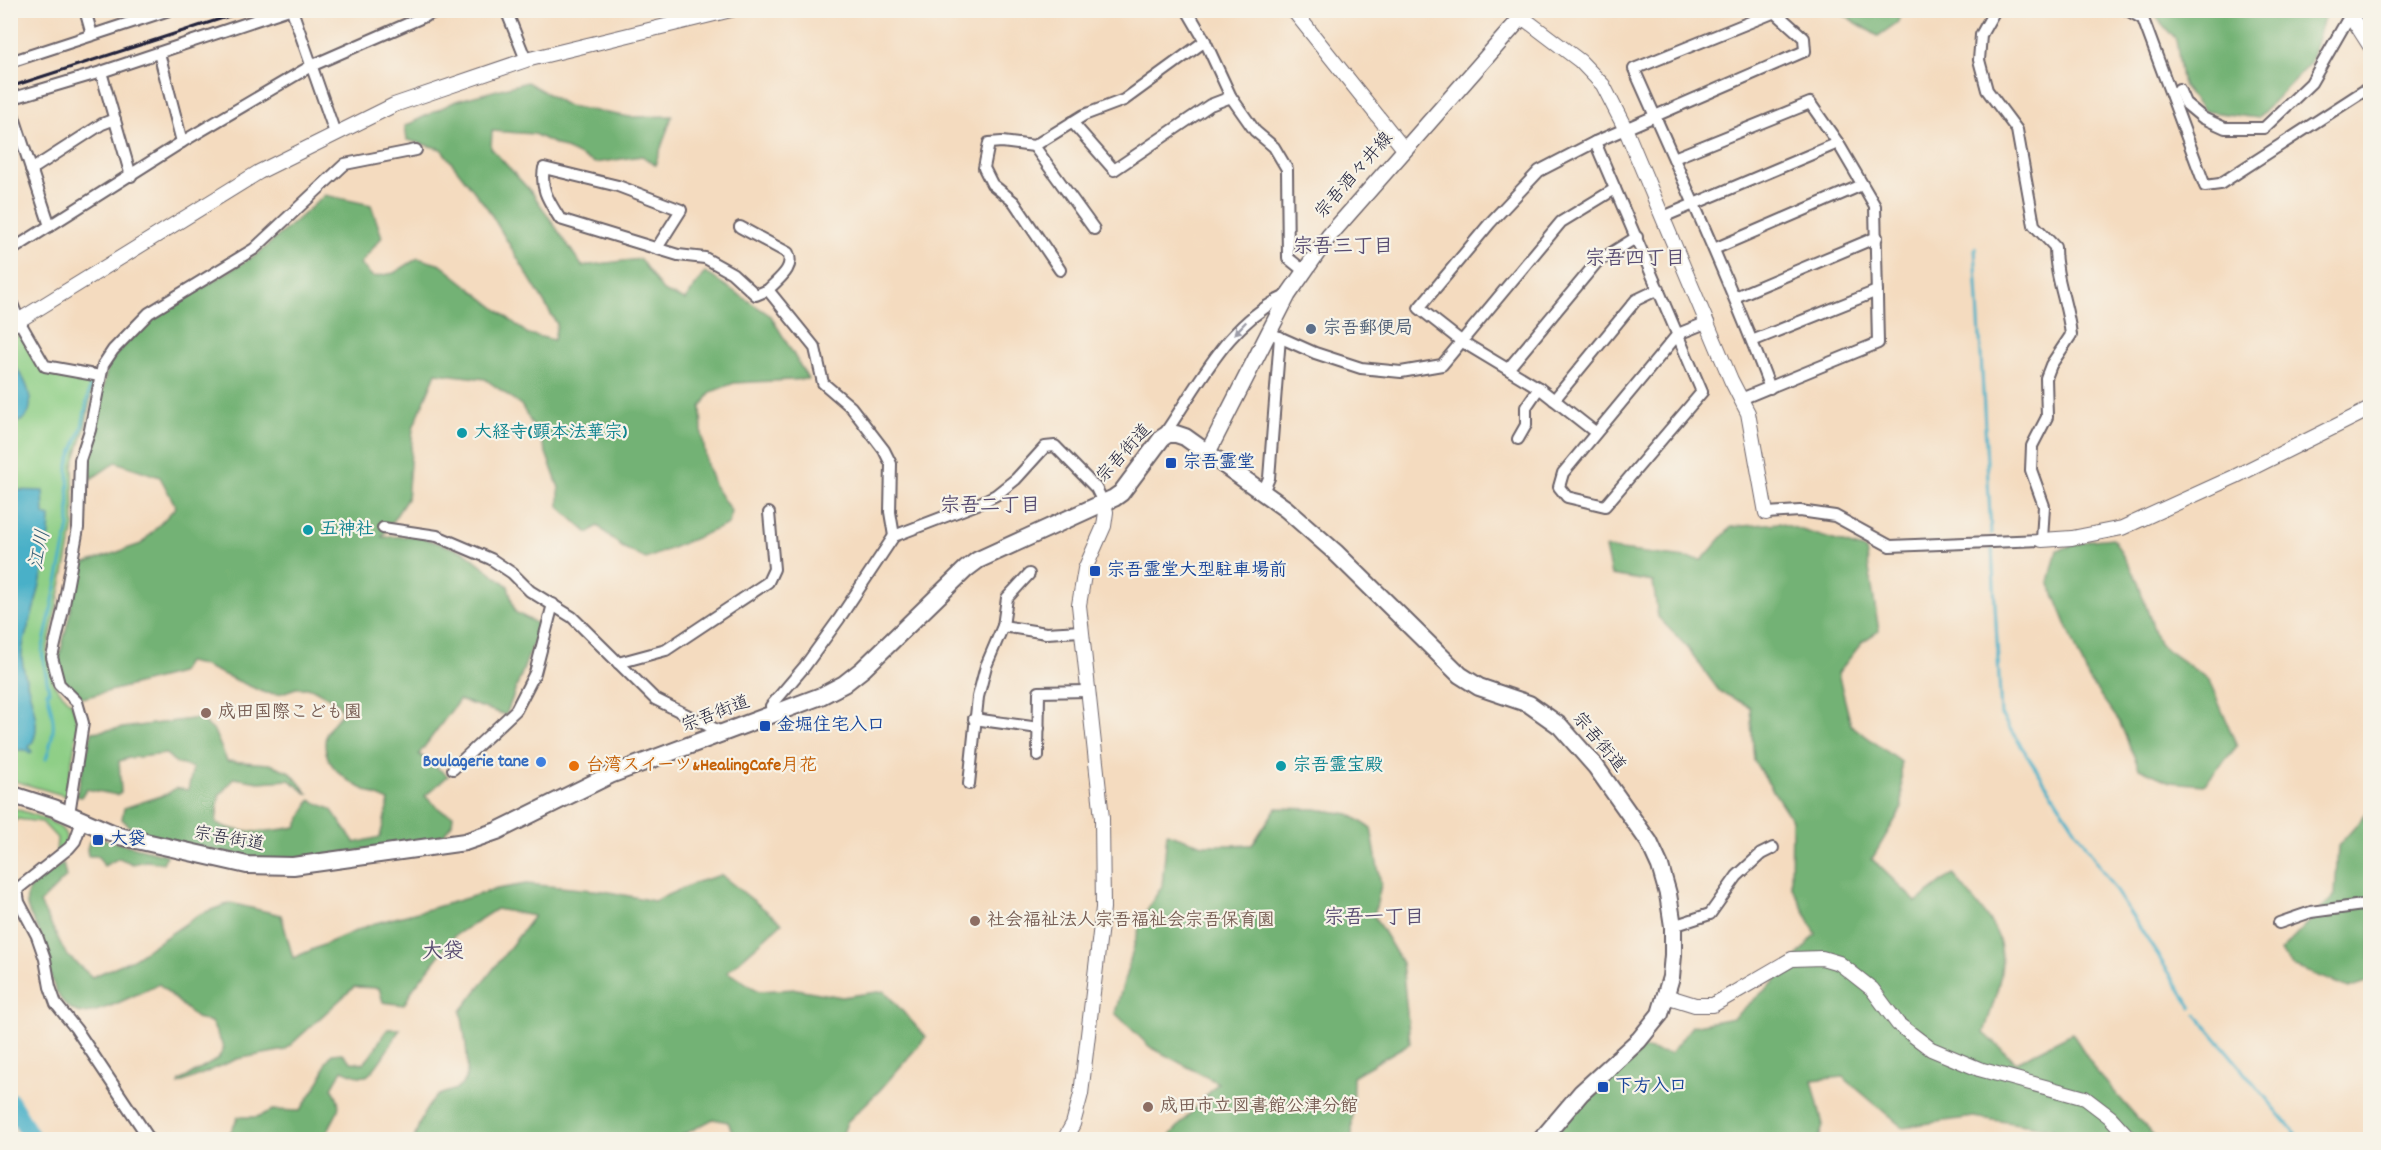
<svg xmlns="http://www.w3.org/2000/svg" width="2381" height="1150" font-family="Dekko,'Klee One',sans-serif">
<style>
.green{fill:#8fcf87;stroke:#587861;stroke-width:1.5}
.forest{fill:#73b274;stroke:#4a6a58;stroke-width:1.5}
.water{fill:#49b0c8;stroke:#366982;stroke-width:1.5}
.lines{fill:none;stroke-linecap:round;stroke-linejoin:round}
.stream{stroke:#49b0c8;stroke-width:3}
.river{stroke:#49b0c8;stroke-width:18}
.minor-casing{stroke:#6c6369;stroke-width:14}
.tertiary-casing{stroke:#6c6369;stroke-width:16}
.secondary-casing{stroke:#6c6369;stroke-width:18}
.trunk-casing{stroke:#6c6369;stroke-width:20}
.minor{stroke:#fff;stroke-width:10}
.tertiary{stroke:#fff;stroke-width:14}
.secondary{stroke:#fff;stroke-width:15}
.trunk{stroke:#fff;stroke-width:16}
.rail{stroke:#22223b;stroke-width:3}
.oneway{fill:#9c9ca7}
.service-dot{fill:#5c6f8a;stroke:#f7f3e8;stroke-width:2}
.culture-dot{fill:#0f9aa8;stroke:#f7f3e8;stroke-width:2}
.transit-dot{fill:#1a4fb4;stroke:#f7f3e8;stroke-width:2}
.education-dot{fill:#8d6e63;stroke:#f7f3e8;stroke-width:2}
.shop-dot{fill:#3f7fe0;stroke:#f7f3e8;stroke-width:2}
.food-dot{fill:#e8710a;stroke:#f7f3e8;stroke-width:2}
.labels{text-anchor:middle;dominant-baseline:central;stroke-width:4.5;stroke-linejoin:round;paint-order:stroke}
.street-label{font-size:18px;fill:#22223b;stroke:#f7f3e8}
.service-label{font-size:18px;font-weight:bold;fill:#4e5e75;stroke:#f7f3e8;text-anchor:start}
.culture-label{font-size:18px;font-weight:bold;fill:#0d838f;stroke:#f7f3e8;text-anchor:start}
.transit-label{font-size:18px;font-weight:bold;fill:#164399;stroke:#f7f3e8;text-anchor:start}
.education-label{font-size:18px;font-weight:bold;fill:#785e54;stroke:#f7f3e8;text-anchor:start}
.shop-label{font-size:18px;font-weight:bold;fill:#366cbe;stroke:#f7f3e8;text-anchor:end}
.food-label{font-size:18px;font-weight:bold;fill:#c56008;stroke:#f7f3e8;text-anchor:start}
.neighbourhood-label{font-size:20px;font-weight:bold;fill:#594d72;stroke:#f7f3e8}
.water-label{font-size:20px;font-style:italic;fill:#325b73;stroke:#f7f3e8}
.quarter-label{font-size:21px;font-weight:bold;fill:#594d72;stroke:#f7f3e8}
</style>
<rect width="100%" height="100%" fill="#f7f3e8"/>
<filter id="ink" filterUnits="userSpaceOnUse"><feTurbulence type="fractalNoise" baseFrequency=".0167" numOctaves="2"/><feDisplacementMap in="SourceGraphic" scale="12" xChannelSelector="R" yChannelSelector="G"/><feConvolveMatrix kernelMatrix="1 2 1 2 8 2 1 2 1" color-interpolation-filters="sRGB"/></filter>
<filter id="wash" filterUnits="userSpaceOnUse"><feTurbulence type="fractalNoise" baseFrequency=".008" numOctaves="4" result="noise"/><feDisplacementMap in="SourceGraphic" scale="24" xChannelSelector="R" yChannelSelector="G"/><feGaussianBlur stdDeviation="1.35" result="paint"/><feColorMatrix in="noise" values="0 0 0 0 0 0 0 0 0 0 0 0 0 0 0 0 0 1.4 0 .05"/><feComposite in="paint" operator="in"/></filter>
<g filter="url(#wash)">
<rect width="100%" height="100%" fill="#f4dbbf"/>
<g class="green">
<polygon points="16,336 22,337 42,370 61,374 63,377 92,381 94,383 85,428 73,465 74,526 47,652 54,685 72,704 78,725 66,796 11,780 10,339"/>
<path d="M 10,807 C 29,814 90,826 56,855 L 57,838 L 42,822 L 17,819 L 12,825 L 13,863 L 11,862 Z"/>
</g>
<g class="forest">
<polygon points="2325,10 2325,15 2310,63 2258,118 2203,111 2183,86 2176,40 2151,11"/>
<polygon points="1837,11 1901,11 1898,22 1878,36"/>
<path d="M 527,82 L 568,106 L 630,117 L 672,116 L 655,165 L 642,156 L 595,163 L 534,134 L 492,131 L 491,148 L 533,194 L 582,266 L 640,259 L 663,291 L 685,300 L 705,272 L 771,316 L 808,379 L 734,383 L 711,392 L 701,407 L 702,434 L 707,465 L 715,487 L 731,511 L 729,524 L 646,559 L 622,547 L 598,526 L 588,533 L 559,507 L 559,488 L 542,442 L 521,405 L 485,379 L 436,373 L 413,428 L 407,499 L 382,537 L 417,536 L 465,552 L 508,586 L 515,612 L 540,625 L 506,715 L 459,700 L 419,754 L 448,776 L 425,796 L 442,811 L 453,815 L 452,824 L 438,841 L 270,861 L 138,835 L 122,819 L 124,808 L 167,794 L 176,788 L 188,790 L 193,768 L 176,763 L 166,754 L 129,758 L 119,761 L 121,792 L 117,795 L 86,789 L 81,797 L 76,796 L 92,732 L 199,718 L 214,731 L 227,761 L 270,764 L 290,772 L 309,795 L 289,780 L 259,782 L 234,778 L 219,796 L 216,823 C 242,836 268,832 296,827 L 310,800 L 331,809 L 355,843 L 380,837 L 389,801 C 364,790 318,772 326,736 C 327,728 338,719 342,713 L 338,703 L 311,688 L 296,688 L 279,694 L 265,693 L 202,665 L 187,662 L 180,673 L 83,698 L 63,682 L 58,662 L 70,613 L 77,566 L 141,544 L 176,507 L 160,477 L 116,462 L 91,479 L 89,467 L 91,448 L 105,378 L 108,366 L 117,353 L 148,321 L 259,253 L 325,195 L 371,205 L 382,237 L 360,264 L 373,277 L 394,273 L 418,258 L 441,265 L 528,334 L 554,340 L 557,324 L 488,209 L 441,149 L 407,140 L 405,126 L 456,101 Z"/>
<path d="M 1779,523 L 1866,550 L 1879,631 L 1863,641 L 1838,673 L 1851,725 L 1901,762 L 1902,808 L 1872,859 L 1916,902 L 1953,874 C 1966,892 1984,910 1995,930 C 2012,961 1993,1002 1984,1033 L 2016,1062 L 2072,1033 L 2098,1073 L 2156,1139 L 2070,1139 L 2051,1129 L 1974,1117 L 1902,1127 L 1843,1077 L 1812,1080 L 1823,1125 L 1819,1139 L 1554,1140 L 1565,1121 L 1641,1048 L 1670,1054 L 1692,1026 L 1733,1018 L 1774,982 L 1816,934 L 1791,885 L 1792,820 L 1754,761 L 1750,707 L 1719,691 L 1687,647 L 1658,617 L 1653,582 L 1611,575 L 1605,548 L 1702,560 L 1731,527 Z"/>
<polygon points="2113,538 2137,580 2159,644 2209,680 2237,746 2204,785 2170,782 2139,768 2119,721 2089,680 2049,582 2057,550 2092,540"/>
<polygon points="1276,808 1315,809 1349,814 1371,828 1381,885 1374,916 1402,963 1410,1043 1353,1076 1352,1139 1167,1139 1218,1083 1150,1047 1115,1013 1142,918 1162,886 1167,833 1203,845 1252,845"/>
<polygon points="2370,810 2370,981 2349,988 2292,966 2281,951 2335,895 2338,846"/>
<polygon points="99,838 167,855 163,863 146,861 133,864 119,858 104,866 98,856 88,856 87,849 89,842"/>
<path d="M 63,863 L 66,877 L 40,903 L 66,954 L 92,977 L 133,959 L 200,914 L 230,903 L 281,915 L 293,958 L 372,924 L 433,908 L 497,889 L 526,884 L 604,891 L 654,901 L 697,882 L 721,875 L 782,923 L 727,972 L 759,991 L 797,989 L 842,997 L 884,991 L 926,1037 L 880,1090 L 847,1122 L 841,1139 L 735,1139 L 728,1122 L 713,1119 L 675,1139 L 414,1139 C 418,1126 425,1107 436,1097 C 444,1090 457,1093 464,1082 C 472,1068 463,1027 461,1011 L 534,916 L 496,909 L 454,936 L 413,989 L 404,1005 L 383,1002 L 379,988 L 354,987 L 285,1050 L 237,1059 L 179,1084 L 180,1081 L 218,1059 L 224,1048 L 211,1022 L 196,1018 L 159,984 C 141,991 95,1018 77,1012 C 49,1002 49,959 41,936 C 37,924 24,910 27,897 C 30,882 52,872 63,863 Z"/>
<path d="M 388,1029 L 400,1029 C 393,1040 375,1073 366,1076 C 358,1078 349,1073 342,1070 L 332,1088 C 349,1113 329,1116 326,1139 L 230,1139 L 229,1135 L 238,1117 L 257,1117 L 273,1110 L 300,1111 L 321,1079 L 326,1062 L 332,1054 L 342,1053 L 351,1062 L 363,1063 C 375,1055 378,1039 388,1029 Z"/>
</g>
<g class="water">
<path d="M 11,363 C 27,375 45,420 11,424 Z"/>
<path d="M 10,490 L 43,491 L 44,515 L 50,517 C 49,547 42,579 34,608 C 30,622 23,639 22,653 C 20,680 49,726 29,747 L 32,752 L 30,754 L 26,750 L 11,750 Z"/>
</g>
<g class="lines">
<g class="stream">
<polyline points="1975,248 1991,534"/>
<polyline points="1992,549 2001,715 2192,1008"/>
<path d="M 46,759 C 56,729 55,723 47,692 L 49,692 L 42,652 L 69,526 L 68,464 L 82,427 L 90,386"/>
<polyline points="2197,1015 2301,1140"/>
</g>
<polyline class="river" points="10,1101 33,1140"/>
</g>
</g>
<g filter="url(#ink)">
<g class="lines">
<defs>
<g id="minor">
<polyline points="85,10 92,35"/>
<polyline points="292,10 335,133"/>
<polyline points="506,10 526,60"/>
<polyline points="1187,10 1205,41 1231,97 1255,131 1274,147 1287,169 1288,258 1304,271"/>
<polyline points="2127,10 2143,19 2205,186 2220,184 2370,87"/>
<polyline points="159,53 182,142"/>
<polyline points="10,62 169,10"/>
<polyline points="101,72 131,176"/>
<polyline points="2179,89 2185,103 2203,118 2225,128 2264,128 2311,83 2350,15"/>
<polyline points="10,99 101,72 286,10"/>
<polyline points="10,105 50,226"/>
<polyline points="1072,122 1114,170 1210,105 1231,97"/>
<polyline points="1595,142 1702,392 1605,506 1567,497 1559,487 1563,473 1678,334 1708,322"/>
<polyline points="1034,146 1094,229"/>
<polyline points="1674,158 1810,103 1838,143 1875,206 1878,343 1741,399"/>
<polyline points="31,170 102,124 115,119"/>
<polyline points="1663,217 1838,143"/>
<path d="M 740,227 L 788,253 C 795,269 778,279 768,290"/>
<path d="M 657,248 L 681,210 L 618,186 L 544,168 C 540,190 549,201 560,219 L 678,255 L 705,258 L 732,273 L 756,295 L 768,290 L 815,348 L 823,383 L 851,407 L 884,450 L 891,464 L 890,512 L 894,536"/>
<polyline points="1714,249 1862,185"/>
<polyline points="10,251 182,142 311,66 439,10"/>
<polyline points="1060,270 1014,202 992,184 984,168 989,143 1002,142 1034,146 1084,115 1124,100 1205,41"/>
<polyline points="1735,297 1877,237"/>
<polyline points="10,299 19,321 45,366 100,376"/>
<polyline points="1270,333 1315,353 1361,368 1401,372 1442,365 1561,222 1615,189"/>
<polyline points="1752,341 1877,291"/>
<polyline points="1508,369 1597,262 1637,237"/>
<polyline points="1554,400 1636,300 1659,289"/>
<path d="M 1595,432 L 1539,388 L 1461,341 L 1419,308 L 1490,223 L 1539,171 L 1595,142 L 1805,51 L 1804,38 L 1775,12 L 1634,69 C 1681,175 1729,280 1770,388"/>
<path d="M 1163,436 C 1199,385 1227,321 1288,295"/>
<polyline points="1518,439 1526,425 1526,407 1539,388"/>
<polyline points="1263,492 1269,478 1280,337"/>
<path d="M 1766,513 L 1800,511 L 1835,516 L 1890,546 L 2042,540 L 2044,506 L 2031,470 L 2032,446 L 2047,417 L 2046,378 L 2051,365 L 2071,335 C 2068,305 2055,278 2055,247 L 2034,225 L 2017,130 L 1987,90 L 1979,60 L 1981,35 L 1995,10"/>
<polyline points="383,528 437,536 491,559 512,573 530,591 572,617 655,699 723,733"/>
<polyline points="1003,626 1007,598 1029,574"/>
<polyline points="618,663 666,650 768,582 774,569 769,513"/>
<polyline points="772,715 771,706 805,666 839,619 894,536 980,503 996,495 1016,479 1045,447 1055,446 1096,488 1104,504"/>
<polyline points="974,719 1039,728"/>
<polyline points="1038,756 1039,692 1087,691"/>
<polyline points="453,769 516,710 535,673 553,604"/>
<polyline points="969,784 978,697 986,666 1003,626 1046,633 1081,631"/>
<polyline points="69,814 83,723 77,702 59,684 52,657 63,610 78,528 80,460 90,430 103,365 113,350 149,313 254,249 345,164 416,150"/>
<polyline points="17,890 19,902 37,936 45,959 50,987 56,1004 76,1029 150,1140"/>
<polyline points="11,894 69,848 75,841 82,821"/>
<polyline points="2279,923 2311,912 2370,904"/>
<polyline points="1673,926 1710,914 1737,876 1761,854 1773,848"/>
</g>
<g id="tertiary">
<polyline points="1293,10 1404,149"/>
<polyline points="2347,10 2370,46"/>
<polyline points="1522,17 1580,61 1603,85 1625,128 1731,380 1748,413 1766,513"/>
<polyline points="10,326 259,172 394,105 526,60 731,10"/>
<polyline points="2042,540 2072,538 2122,528 2234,477 2370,409"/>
<polyline points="1666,996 1695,1005 1713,1005 1792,959 1822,958 1839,963 1872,989 1898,1024 1931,1049 1979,1069 2085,1098 2110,1117 2131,1140"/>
<polyline points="1064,1140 1073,1124 1081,1094 1103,908 1102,818 1079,605 1085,569 1104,526 1106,512 1104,504"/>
</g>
<polyline id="secondary" points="1208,452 1288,295 1329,236 1528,10"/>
<polyline id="trunk" points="10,794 54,808 119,836 247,865 293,866 465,842 497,831 610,775 821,696 844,684 863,669 966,569 978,560 1114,498 1121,493 1162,438 1168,434 1176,434 1185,437 1286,509 1335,552 1460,675 1479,687 1529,704 1560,726 1596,767 1649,842 1660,866 1668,894 1673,926 1673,955 1671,977 1660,1014 1639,1040 1581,1093 1541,1140"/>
</defs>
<use href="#minor" class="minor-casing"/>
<use href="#tertiary" class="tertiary-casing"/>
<use href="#secondary" class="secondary-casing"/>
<use href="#trunk" class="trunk-casing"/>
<use href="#minor" class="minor"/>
<use href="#tertiary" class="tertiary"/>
<use href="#secondary" class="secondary"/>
<use href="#trunk" class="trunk"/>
<polyline class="rail" points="10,87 248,10"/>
</g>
<defs><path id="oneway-solid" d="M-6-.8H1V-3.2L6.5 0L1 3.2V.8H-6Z" transform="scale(1.5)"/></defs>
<use class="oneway" href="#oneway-solid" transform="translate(1240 328) rotate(134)"/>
</g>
<circle class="service-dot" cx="1311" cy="329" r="6"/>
<g class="culture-dot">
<circle cx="462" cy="433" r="6"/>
<circle cx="308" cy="530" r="6"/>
<circle cx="1281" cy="766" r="6"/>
</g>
<g class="transit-dot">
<rect x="1165" y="457" width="12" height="12" rx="3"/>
<rect x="1089" y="565" width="12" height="12" rx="3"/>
<rect x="759" y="720" width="12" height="12" rx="3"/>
<rect x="92" y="834" width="12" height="12" rx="3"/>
<rect x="1597" y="1081" width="12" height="12" rx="3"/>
</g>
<g class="education-dot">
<circle cx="206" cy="713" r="6"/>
<circle cx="975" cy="921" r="6"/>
<circle cx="1148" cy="1107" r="6"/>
</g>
<circle class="shop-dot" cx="541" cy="762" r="6"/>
<circle class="food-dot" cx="574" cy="766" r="6"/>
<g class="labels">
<g class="street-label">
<text transform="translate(1355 176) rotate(-49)">宗吾酒々井線</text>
<text transform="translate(1125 454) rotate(-48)">宗吾街道</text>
<text transform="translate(716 715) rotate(-21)">宗吾街道</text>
<text transform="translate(1598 743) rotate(50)">宗吾街道</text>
<text transform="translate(229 840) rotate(10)">宗吾街道</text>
</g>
<g class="service-label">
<text x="1323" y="329">宗吾郵便局</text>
</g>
<g class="culture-label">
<text x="474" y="433">大経寺(顕本法華宗)</text>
<text x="320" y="530">五神社</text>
<text x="1293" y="766">宗吾霊宝殿</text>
</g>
<g class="transit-label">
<text x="1183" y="463">宗吾霊堂</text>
<text x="1107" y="571">宗吾霊堂大型駐車場前</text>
<text x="777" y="726">金堀住宅入口</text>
<text x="110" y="840">大袋</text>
<text x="1615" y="1087">下方入口</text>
</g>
<g class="education-label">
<text x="218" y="713">成田国際こども園</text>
<text x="987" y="921">社会福祉法人宗吾福祉会宗吾保育園</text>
<text x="1160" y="1107">成田市立図書館公津分館</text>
</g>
<g class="shop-label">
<text x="529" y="762">Boulagerie tane</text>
</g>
<g class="food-label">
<text x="586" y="766">台湾スイーツ&amp;HealingCafe月花</text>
</g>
<g class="neighbourhood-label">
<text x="1343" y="248">宗吾三丁目</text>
<text x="1635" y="260">宗吾四丁目</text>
<text x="990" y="507">宗吾二丁目</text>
<text x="1374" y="919">宗吾一丁目</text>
</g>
<g class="water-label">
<text transform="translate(41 550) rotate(-78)">江川</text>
</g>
<g class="quarter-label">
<text x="443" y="953">大袋</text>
</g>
</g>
<rect width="2381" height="1150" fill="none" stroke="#f7f3e8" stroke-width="36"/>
</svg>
